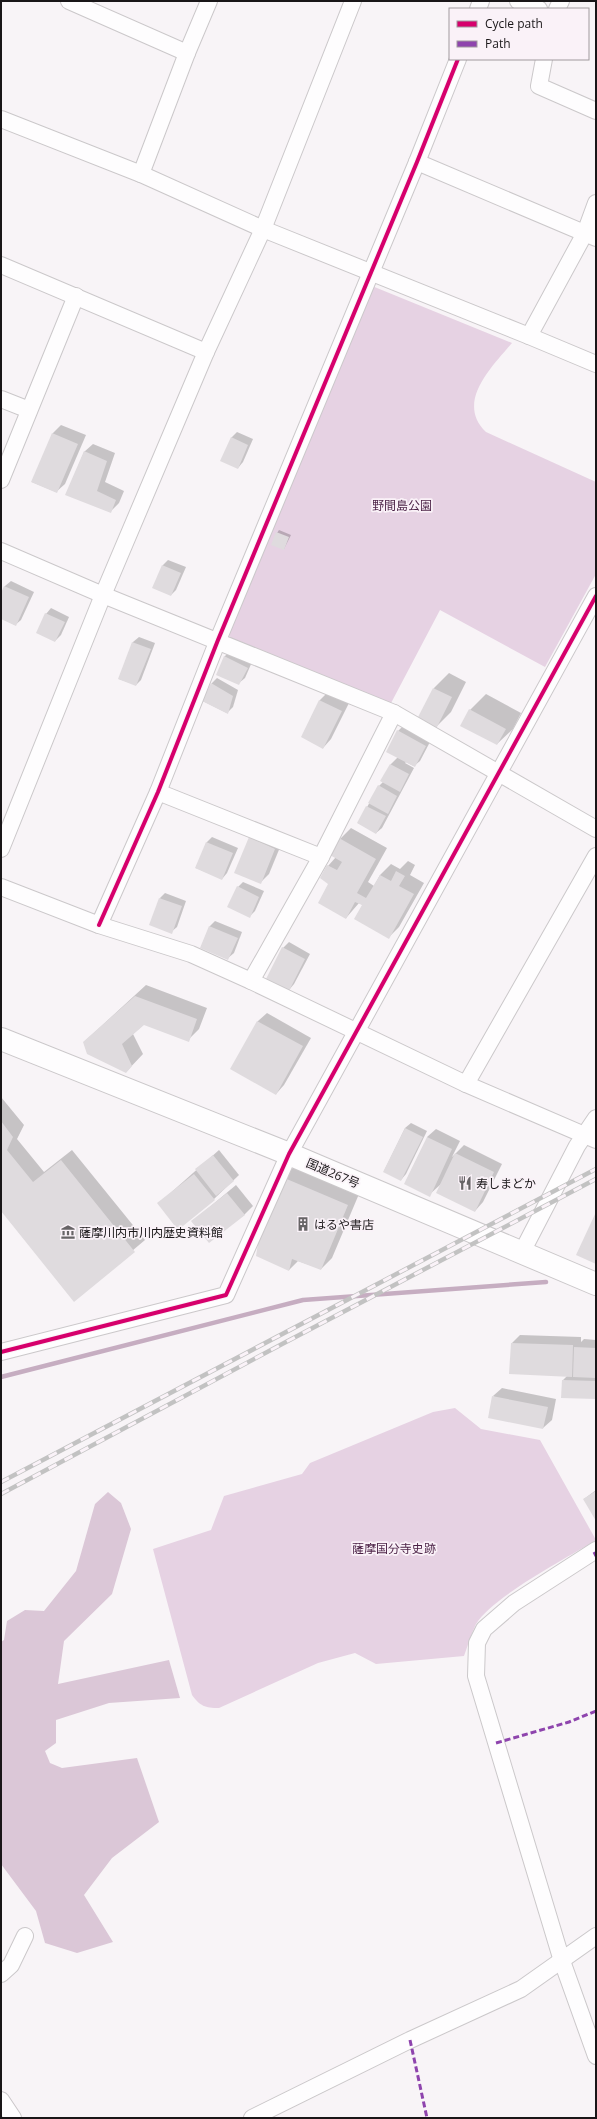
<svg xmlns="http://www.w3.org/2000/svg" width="597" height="2119" font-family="'Open Sans','Noto Sans JP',sans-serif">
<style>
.green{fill:#e6d2e3}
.forest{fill:#dbc7d7}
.shadow{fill:#0003}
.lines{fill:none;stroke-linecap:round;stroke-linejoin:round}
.stream{stroke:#c6adc1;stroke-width:4.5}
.building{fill:#dfdbde}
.minor-casing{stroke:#cbc8ca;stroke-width:18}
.highway-casing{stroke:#cbc8ca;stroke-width:24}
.minor{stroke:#fefdfe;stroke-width:16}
.highway{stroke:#fefdfe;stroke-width:22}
.rail-casing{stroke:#c2c2c2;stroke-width:4.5}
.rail{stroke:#faf2f8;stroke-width:3;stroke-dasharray:9;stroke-linecap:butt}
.quiet{stroke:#8e44ad;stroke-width:3;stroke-dasharray:6 3;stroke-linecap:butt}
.cycleway-casing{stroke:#faf2f8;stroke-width:6}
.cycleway{stroke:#d6006c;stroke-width:4}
.labels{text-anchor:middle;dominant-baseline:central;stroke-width:3.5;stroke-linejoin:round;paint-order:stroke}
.park-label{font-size:12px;fill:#491f44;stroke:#faf2f8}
.street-label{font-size:12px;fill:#191618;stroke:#faf2f8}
.poi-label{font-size:12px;fill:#191618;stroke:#faf2f8;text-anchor:start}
</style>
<rect width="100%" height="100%" fill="#f8f4f7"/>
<g class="green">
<path d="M 372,286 L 512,343 C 492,367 455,402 486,432 L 596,482 L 596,574 L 545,667 L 440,610 L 390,705 L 231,638 L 228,633 Z"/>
<path d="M 455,1408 L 481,1429 L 540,1440 L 596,1540 C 567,1558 492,1597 476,1624 C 471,1634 468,1645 464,1656 L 376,1664 L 355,1653 L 318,1663 L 219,1708 C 205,1708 200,1706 192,1695 L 153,1549 L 211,1530 L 224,1496 L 302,1474 L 310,1463 L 433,1412 Z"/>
</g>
<polygon class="forest" points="108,1492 121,1503 131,1529 112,1594 64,1641 58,1684 169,1660 180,1698 109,1703 56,1720 56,1743 45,1751 50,1763 62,1768 137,1758 159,1822 112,1858 84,1895 113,1942 77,1953 45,1943 36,1911 1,1864 1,1642 4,1640 7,1621 25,1610 44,1611 76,1571 95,1504"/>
<g class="shadow">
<polygon points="61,425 86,435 65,484 56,492 32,482 53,433"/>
<polygon points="237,432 253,439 243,462 238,468 231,438"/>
<polygon points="93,444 115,453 105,482 124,491 119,503 110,512 67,494 84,452"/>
<polygon points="279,530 291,535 284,549 277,533"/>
<polygon points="168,560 186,567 176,590 171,595 154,588 163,565"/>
<polygon points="11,581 34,592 21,620 15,625 1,618 1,595 5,586"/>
<polygon points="51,608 69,617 61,635 55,641 46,614"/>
<polygon points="139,637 155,643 141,680 136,685 119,679 133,642"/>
<polygon points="230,651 252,662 245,678 239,683 224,657"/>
<polygon points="449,673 466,682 451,712 436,727 434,688"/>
<polygon points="217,678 238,690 233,707 227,713 203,701 212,683"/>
<polygon points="328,692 349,703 331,739 323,748 303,737 320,700"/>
<polygon points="486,694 521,713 513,729 497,744 462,725 470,710"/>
<polygon points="404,725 431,740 420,761 414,766 406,762 405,763 414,768 382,828 376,833 358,823 379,786 383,782 382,781 391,764 398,757 398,731"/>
<polygon points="351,828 387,848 368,882 374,886 380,875 391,864 400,869 408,861 415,865 410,875 424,883 399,927 388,938 363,905 359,903 346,918 330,883 321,878 328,866 336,857 340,839"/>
<polygon points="258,830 283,840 269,874 260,883 250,838"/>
<polygon points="212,837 238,848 227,873 222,879 196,868 207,842"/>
<polygon points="243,882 264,891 255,911 250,916 238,887"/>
<polygon points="165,893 186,901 177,927 171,932 160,898"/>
<polygon points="215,921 242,932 234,953 228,958 201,947 210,926"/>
<polygon points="289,942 310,954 294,984 289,990 283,948"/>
<polygon points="146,985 207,1008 199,1029 188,1040 144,1024 133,1034 143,1054 126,1072 84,1042"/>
<polygon points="267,1013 311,1038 284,1085 276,1094 232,1069 258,1021"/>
<polygon points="1,1097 24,1125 17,1139 44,1172 72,1150 145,1240 74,1300 1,1210"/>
<polygon points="411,1123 427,1131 406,1174 401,1180 384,1171 405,1128"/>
<polygon points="436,1129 460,1141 452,1157 464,1145 502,1164 483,1202 475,1211 441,1184 429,1195 427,1137"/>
<polygon points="219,1150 239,1175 214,1199 158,1204"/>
<polygon points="294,1167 359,1194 332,1258 321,1269 298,1261 289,1270 283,1178"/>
<polygon points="236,1185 253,1206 244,1215 193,1221"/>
<polygon points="520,1335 581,1337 581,1342 584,1339 596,1340 596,1398 563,1380 568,1375 512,1343"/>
<polygon points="502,1388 556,1399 552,1420 543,1428 493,1396"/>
<polygon points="596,1490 596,1519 584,1499"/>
</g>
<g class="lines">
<polyline class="stream" points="1,1377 303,1300 546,1282"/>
</g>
<g class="building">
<polygon points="52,433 78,444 57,493 31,482"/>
<polygon points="231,437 248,445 238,469 220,461"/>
<polygon points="84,451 107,461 97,491 116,500 111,513 65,495"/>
<polygon points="276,532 289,537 284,550 271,545"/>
<polygon points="162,565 181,573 171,596 152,588"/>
<polygon points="4,586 29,597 16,626 1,619 1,593"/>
<polygon points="45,613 65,622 55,642 36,633"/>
<polygon points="132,642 151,649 136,686 118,679"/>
<polygon points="224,656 248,668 239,685 216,675"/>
<polygon points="211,683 233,696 228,714 202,701"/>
<polygon points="433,688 452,697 436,729 417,719"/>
<polygon points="319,700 342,711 323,749 301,737"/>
<polygon points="469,709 506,729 497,745 460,726"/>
<polygon points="397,730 426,746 415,767 386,752"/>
<polygon points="390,764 409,774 400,792 380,781"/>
<polygon points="378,785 397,796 388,814 368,803"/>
<polygon points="366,806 386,816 376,834 357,823"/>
<polygon points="249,837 275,849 261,884 234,873"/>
<polygon points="339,838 376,859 357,893 366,898 380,875 391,881 396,871 405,876 399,886 414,894 389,939 354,919 362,905 355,902 346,919 318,903 328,884 320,878 327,865 337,870 342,862 330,855"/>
<polygon points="206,842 233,853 222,880 195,868"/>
<polygon points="237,886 259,897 250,918 227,907"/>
<polygon points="159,898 182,906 172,934 149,925"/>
<polygon points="209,926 238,938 228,960 200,948"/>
<polygon points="282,947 305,959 289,991 266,979"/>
<polygon points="135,996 197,1019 189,1042 144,1025 122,1044 132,1066 126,1073 87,1054 83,1042"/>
<polygon points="257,1021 303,1046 276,1095 230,1069"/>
<polygon points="1,1121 13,1137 7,1150 33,1182 61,1160 135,1252 74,1302 1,1211"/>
<polygon points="405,1128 423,1137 401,1181 383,1172"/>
<polygon points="427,1137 452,1149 430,1197 404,1184"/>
<polygon points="455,1153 494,1172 475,1212 436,1193"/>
<polygon points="213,1155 234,1181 216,1196 195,1169"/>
<polygon points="194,1174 215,1200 178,1230 157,1203"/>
<polygon points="282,1177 348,1205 321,1270 292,1259 289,1271 256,1256 258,1243"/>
<polygon points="227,1193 245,1215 209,1243 191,1221"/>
<polygon points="596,1212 596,1264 576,1255"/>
<polygon points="511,1343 573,1345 572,1377 509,1374"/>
<polygon points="574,1347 596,1348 596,1378 573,1377"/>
<polygon points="562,1380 596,1381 596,1399 561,1398"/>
<polygon points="492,1396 548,1407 543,1429 488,1418"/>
<polygon points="596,1491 596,1521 583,1499"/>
</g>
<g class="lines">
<defs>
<g id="minor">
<polyline points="69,1 187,53"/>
<polyline points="518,1 539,9"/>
<polyline points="478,9 481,1"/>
<polyline points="557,9 561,1"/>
<polyline points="544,59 539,86 596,111"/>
<polyline points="1,119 141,174 263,229 529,336 596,364"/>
<polyline points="417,162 596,238"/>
<polyline points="141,174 187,53 209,1"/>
<polyline points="1,265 206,352"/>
<polyline points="529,336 585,233 596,203"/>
<polyline points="1,399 29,410"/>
<polyline points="1,480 76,296"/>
<polyline points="1,551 103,595 394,713 596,829"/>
<polyline points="158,792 321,857"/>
<polyline points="1,849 103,595 206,352 263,229 353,1"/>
<polyline points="1,887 99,925 191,954 251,981 466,1084 596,1140"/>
<polyline points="99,925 158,792 218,640 417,162 458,59"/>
<polyline points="251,981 321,857 394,713"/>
<polyline points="466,1084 596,856"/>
<polyline points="521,1254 577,1146 596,1118"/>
<polyline points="1,1352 226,1295 289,1154 596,596"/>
<polyline points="596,1550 514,1603 484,1629 477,1643 476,1676 562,1961 596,2056"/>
<polyline points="1,1974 11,1965 25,1936"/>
<polyline points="1,2100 13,2118"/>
<polyline points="252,2118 410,2040 521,1989 596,1936"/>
</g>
<polyline id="highway" points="1,1039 289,1154 596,1284"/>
</defs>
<use href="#minor" class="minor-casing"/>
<use href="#highway" class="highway-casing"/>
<use href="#minor" class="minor"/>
<use href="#highway" class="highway"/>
<defs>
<g id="rail">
<polyline points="1,1482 596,1169"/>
<polyline points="1,1494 284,1343 596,1179"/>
</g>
</defs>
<use href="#rail" class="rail-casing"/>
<use href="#rail" class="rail"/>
<g class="quiet">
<polyline points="594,1552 596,1556"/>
<polyline points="496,1743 569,1722 596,1711"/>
<polyline points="410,2040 427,2118"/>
</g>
<defs>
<g id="cycleway">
<polyline points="99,925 158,792 218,640 417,162 458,59"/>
<polyline points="1,1352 226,1295 289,1154 596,596"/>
</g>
</defs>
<use href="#cycleway" class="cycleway-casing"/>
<use href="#cycleway" class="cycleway"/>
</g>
<defs>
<symbol id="restaurant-bare" viewBox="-9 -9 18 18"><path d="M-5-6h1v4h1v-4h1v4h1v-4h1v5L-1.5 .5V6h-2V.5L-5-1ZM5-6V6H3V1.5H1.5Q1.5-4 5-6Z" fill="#676466" stroke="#faf2f8" stroke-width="2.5" paint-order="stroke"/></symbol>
<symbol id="building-bare" viewBox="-9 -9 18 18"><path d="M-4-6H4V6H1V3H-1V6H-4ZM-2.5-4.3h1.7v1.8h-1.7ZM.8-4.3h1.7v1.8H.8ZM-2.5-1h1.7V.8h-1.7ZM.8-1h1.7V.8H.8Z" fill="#676466" stroke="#faf2f8" stroke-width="2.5" paint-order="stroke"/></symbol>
<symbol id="museum-bare" viewBox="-9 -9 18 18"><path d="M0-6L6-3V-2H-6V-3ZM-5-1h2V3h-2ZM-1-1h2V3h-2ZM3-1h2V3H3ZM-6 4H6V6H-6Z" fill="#676466" stroke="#faf2f8" stroke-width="2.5" paint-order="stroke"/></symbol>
</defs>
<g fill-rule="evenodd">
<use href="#restaurant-bare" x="455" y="1173" width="20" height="20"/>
<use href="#building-bare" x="293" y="1214" width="20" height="20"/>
<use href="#museum-bare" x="58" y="1222" width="20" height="20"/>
</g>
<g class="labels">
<g class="park-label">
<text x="402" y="505">野間島公園</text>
<text x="394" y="1548">薩摩国分寺史跡</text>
</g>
<g class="street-label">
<text transform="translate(333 1173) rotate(23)">国道267号</text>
</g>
<g class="poi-label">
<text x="476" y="1183">寿しまどか</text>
<text x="314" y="1224">はるや書店</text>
<text x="79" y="1232">薩摩川内市川内歴史資料館</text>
</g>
</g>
<rect width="597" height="2119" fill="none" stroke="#191618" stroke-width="4"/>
<rect x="449" y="8" width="140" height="52" fill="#faf2f8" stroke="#a09a9e"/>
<rect x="457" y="21" width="20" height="6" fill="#d6006c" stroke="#a09a9e"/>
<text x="485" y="28" font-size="12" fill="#191618">Cycle path</text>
<rect x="457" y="41" width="20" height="6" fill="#8e44ad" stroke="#a09a9e"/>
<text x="485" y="48" font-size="12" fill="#191618">Path</text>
</svg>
